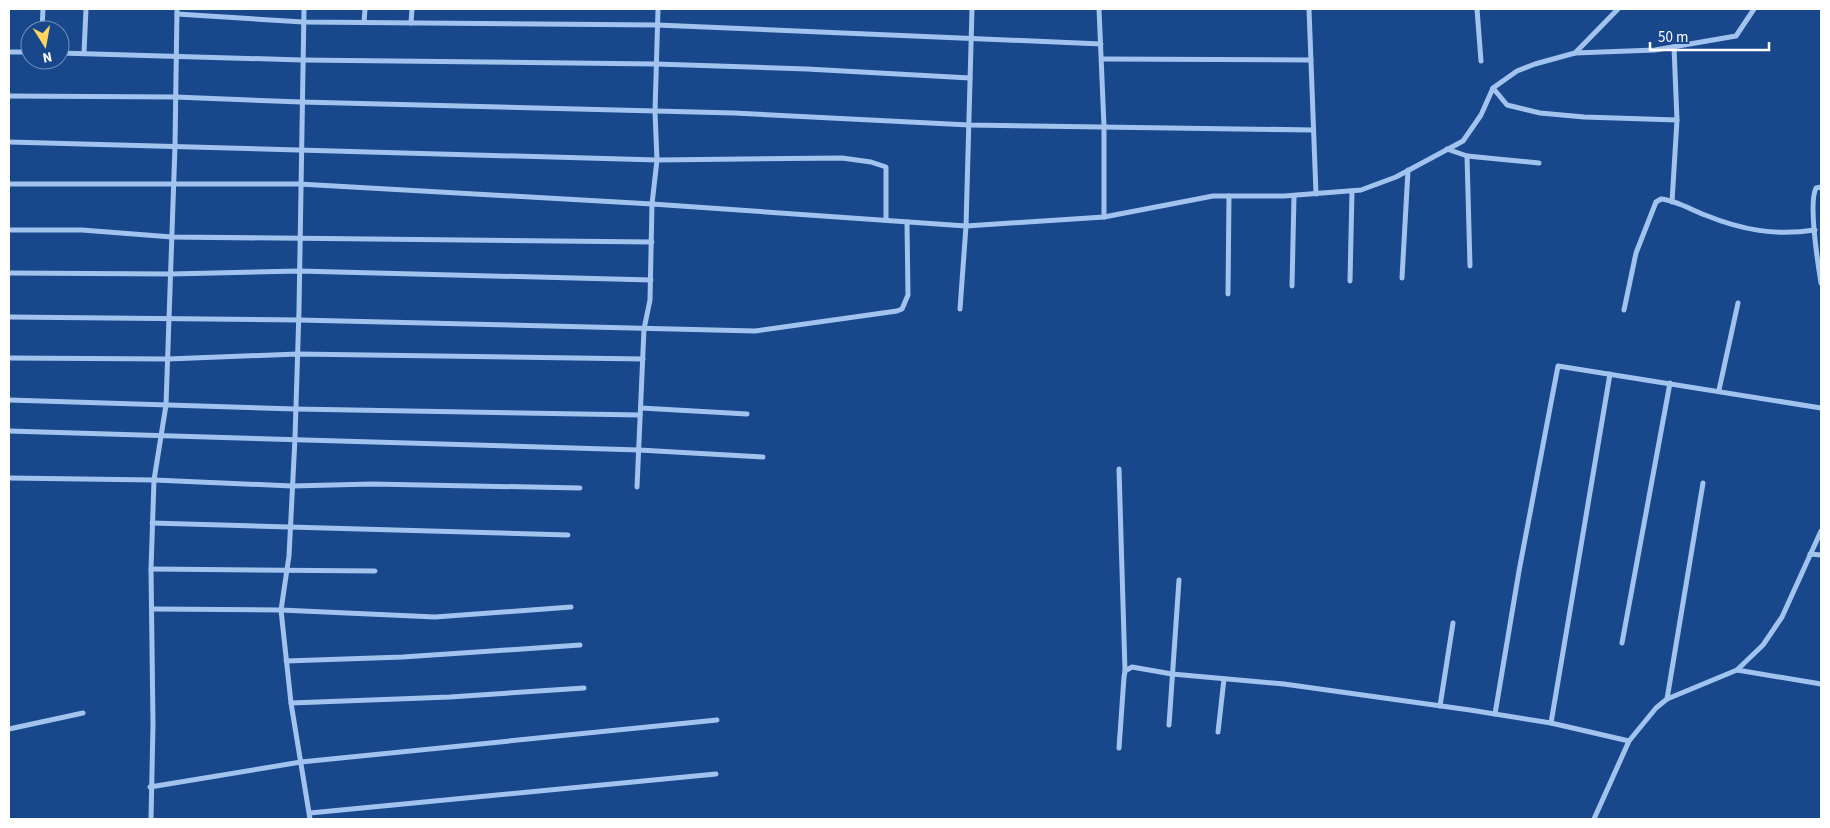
<svg xmlns="http://www.w3.org/2000/svg" width="1830" height="828" font-family="'Source Sans 3',sans-serif">
<style>
.lines{fill:none;stroke-linecap:round;stroke-linejoin:round}
.street{stroke:#a2c3ee;stroke-width:5}
</style>
<rect width="100%" height="100%" fill="#18478c"/>
<g class="lines">
<g class="street">
<polyline points="304,9 299,310 295,438 289,556 281,610 291,703 310,819"/>
<polyline points="972,9 966,226 1104,217 1213,196 1284,196 1361,190 1396,177 1463,141 1481,115 1493,88 1507,105 1540,113 1584,117 1677,120"/>
<polyline points="1099,9 1104,126 1104,217"/>
<polyline points="1309,9 1316,194"/>
<polyline points="1477,9 1481,61"/>
<polyline points="177,14 303,22 657,25 1101,44"/>
<polyline points="364,22 365,9"/>
<polyline points="411,23 412,9"/>
<polyline points="42,30 43,9"/>
<polyline points="9,52 30,52"/>
<polyline points="60,53 302,60 656,64 807,69 970,78"/>
<polyline points="84,53 86,9"/>
<polyline points="1575,53 1655,50 1736,36 1754,9"/>
<polyline points="1102,59 1311,60"/>
<polyline points="1493,88 1517,71 1535,64 1575,53 1618,9"/>
<polyline points="9,96 175,97 301,102 734,113 969,125 1313,130"/>
<polyline points="9,142 657,160 842,158 871,162 886,167 886,220"/>
<polyline points="1447,149 1467,156 1539,163"/>
<polyline points="1467,156 1470,266"/>
<polyline points="9,184 299,184 652,204 966,226 960,309"/>
<path d="M 1821,187 L 1816,188 C 1808,204 1818,264 1821,283"/>
<polyline points="1672,202 1677,120 1674,47"/>
<polyline points="9,230 82,230 172,237 652,242"/>
<polyline points="9,273 171,274 299,271 651,280"/>
<polyline points="1402,278 1408,170"/>
<polyline points="1350,281 1352,191"/>
<polyline points="1292,286 1294,196"/>
<polyline points="1228,294 1229,196"/>
<path d="M 1624,310 L 1636,253 L 1656,202 L 1661,199 C 1675,200 1692,210 1705,215 C 1742,230 1775,236 1815,230"/>
<polyline points="9,317 299,320 755,331 897,311 902,309 908,295 907,222"/>
<polyline points="9,358 168,359 297,354 643,359"/>
<polyline points="1719,390 1738,303"/>
<polyline points="9,400 295,409 640,415"/>
<polyline points="641,408 747,414"/>
<polyline points="9,431 639,450 763,457"/>
<polyline points="1119,469 1125,671"/>
<polyline points="9,478 154,480 292,486 372,484 580,488"/>
<polyline points="637,487 644,329 650,300 652,204 657,160 655,112 658,9"/>
<polyline points="152,523 568,535"/>
<polyline points="1810,554 1821,555"/>
<polyline points="151,569 375,571"/>
<polyline points="152,609 281,610 435,617 571,607"/>
<polyline points="1622,643 1670,383"/>
<polyline points="286,661 403,657 580,645"/>
<polyline points="1737,670 1821,684"/>
<polyline points="1667,699 1703,483"/>
<polyline points="291,703 450,697 584,688"/>
<polyline points="1440,706 1453,623"/>
<polyline points="1495,714 1519,571 1558,366 1821,408"/>
<polyline points="1551,723 1610,374"/>
<polyline points="1169,725 1179,580"/>
<polyline points="9,729 83,713"/>
<polyline points="1218,732 1224,679"/>
<polyline points="1119,748 1124,677 1125,671 1132,667 1172,674 1284,684 1470,710 1551,723 1629,741"/>
<polyline points="150,787 301,762 717,720"/>
<polyline points="310,813 716,774"/>
<polyline points="151,819 153,724 151,569 154,480 166,405 175,146 177,9"/>
<polyline points="1594,819 1629,741 1656,708 1667,699 1737,670 1763,645 1782,617 1821,531"/>
</g>
</g>
<rect width="1830" height="828" fill="none" stroke="#ffffff" stroke-width="20"/>
<g transform="translate(45 45) rotate(169)"><circle r="24" fill="#18478c" stroke="#7491ba"/>
<path d="M0-4L9 19L0 12L-9 19Z" fill="#ffd560"/>
<text y="-8" font-size="14" font-weight="bold" text-anchor="middle" fill="#ffffff">N</text>
</g>
<path d="M1650 42v8h119v-8" fill="none" stroke="#ffffff" stroke-width="2.5"/>
<text x="1658" y="42" font-size="15" fill="#ffffff" stroke="#18478c" stroke-width="4" paint-order="stroke">50 m</text>
</svg>
